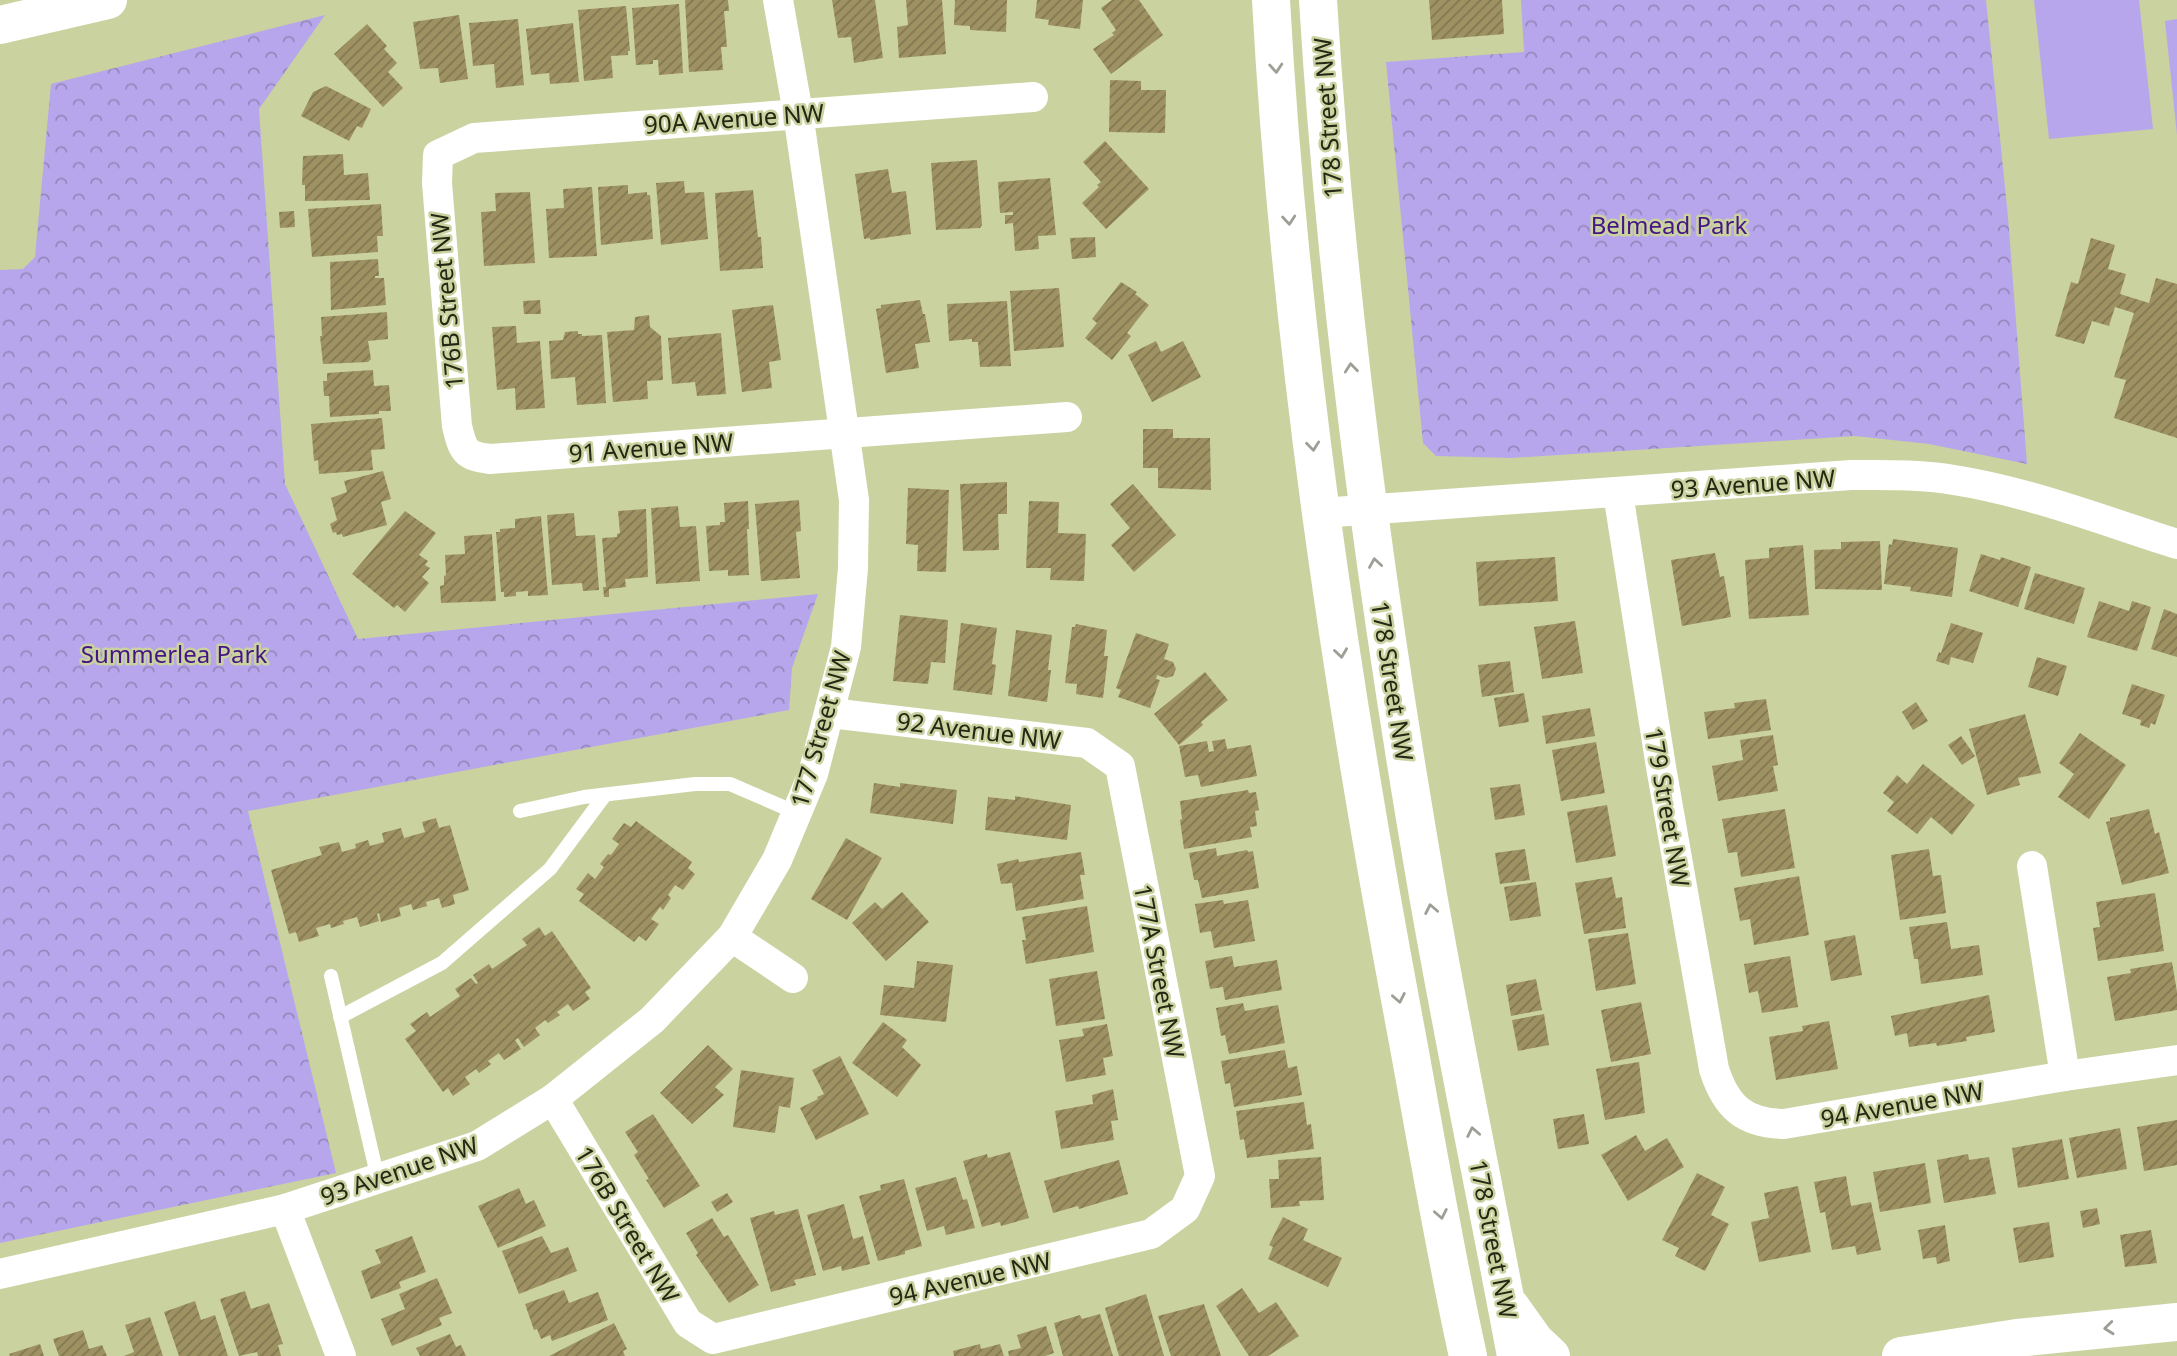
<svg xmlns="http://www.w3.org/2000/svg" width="2177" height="1356" font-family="'Noto Sans',sans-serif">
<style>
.grass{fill:#b7a6eb}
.park{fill:url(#park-crowns)}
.building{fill:url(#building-hatch)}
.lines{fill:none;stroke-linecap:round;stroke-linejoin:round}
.lane{stroke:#fff;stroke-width:14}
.street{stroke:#fff;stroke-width:30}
.secondary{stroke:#fff;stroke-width:38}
.oneway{stroke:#9d9e95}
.labels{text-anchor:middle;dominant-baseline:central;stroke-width:5;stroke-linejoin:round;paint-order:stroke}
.street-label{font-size:24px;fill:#252714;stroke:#cad2a0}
.park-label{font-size:24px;fill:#451586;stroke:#cad2a0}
</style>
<defs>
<pattern id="park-crowns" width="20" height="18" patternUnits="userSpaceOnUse" patternTransform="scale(1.75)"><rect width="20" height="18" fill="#b7a6eb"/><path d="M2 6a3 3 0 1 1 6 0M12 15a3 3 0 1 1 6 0" fill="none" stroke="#9587bd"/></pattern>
<pattern id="building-hatch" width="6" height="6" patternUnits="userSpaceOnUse" patternTransform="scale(1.75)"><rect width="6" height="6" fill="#9f9262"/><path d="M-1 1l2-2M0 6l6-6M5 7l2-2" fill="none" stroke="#817750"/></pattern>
</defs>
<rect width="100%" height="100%" fill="#cad2a0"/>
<g class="grass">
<polygon points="2034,0 2139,0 2153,129 2049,139"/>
<polygon points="2177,19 2177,135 2165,21"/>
</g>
<g class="park">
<polygon points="1521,0 1986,0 2008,217 2027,464 1929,444 1855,436 1511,458 1436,456 1423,443 1386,62 1524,52"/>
<polygon points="325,15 259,109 285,484 358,639 818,594 792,668 789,710 248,811 336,1173 0,1243 0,270 23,269 35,257 51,84"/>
</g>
<g class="building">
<polygon points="685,0 728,0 729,11 724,11 727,47 721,47 723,70 689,72"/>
<polygon points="832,0 875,0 883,58 854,63 851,37 838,38"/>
<polygon points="906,0 942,0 946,54 899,58 897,27 908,25"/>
<polygon points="955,0 1007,0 1006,32 970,30 970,26 954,25"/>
<polygon points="1037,0 1083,0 1080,29 1048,25 1049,20 1035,18"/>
<polygon points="1112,0 1139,0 1163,35 1111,74 1093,49 1114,35 1112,33 1116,30 1101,8"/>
<polygon points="1429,0 1502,0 1504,34 1432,40"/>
<polygon points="679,4 683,73 659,75 658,60 653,60 653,64 636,65 632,8"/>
<polygon points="626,6 630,51 628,51 628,55 611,56 613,78 584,81 578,10"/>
<polygon points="459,15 468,79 440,83 438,68 420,69 413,22"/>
<polygon points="518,19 524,85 496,88 494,64 473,66 469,23"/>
<polygon points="573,23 579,82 550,84 549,73 531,75 526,29"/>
<polygon points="367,24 387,46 384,49 397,63 388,72 403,88 383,107 334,54"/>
<polygon points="1110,80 1141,81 1141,90 1166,90 1165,133 1109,132"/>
<polygon points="326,86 371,109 362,128 357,126 349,141 301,116 313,92"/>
<polygon points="1105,141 1149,189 1106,229 1082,203 1099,187 1097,185 1101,182 1083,162"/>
<polygon points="343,154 344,175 368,173 370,200 305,201 305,185 302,185 303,156"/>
<polygon points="977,160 982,225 980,228 936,230 931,163"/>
<polygon points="888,169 892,193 906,191 911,234 870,240 870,238 864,239 855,174"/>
<polygon points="1050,178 1056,235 1038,236 1039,249 1015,251 1013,223 1005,224 1005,215 1013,215 1013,212 1000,213 998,182"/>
<polygon points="684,181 685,193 704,192 708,239 661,245 656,183"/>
<polygon points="628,185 628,194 647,192 647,195 650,195 653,239 601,245 598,187"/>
<polygon points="592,187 597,256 549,258 546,209 564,208 563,189"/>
<polygon points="753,190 758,237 761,237 763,268 720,271 715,193"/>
<polygon points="530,192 535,263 484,266 481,212 496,211 495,193"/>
<polygon points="381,204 383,236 377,236 378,252 312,257 308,209"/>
<polygon points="294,211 295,227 280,228 279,212"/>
<polygon points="1095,237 1096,257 1072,259 1070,238"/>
<polygon points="2091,238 2115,245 2108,269 2126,274 2120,294 2149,303 2156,278 2177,284 2177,438 2114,418 2126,380 2114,377 2134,313 2115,307 2109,326 2092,321 2084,344 2055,336 2071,282 2078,284"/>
<polygon points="378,259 379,276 375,276 375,278 384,278 386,305 331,310 330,262"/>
<polygon points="1121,282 1137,292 1135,294 1149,305 1127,333 1131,336 1112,360 1085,338 1097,323 1092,319"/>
<polygon points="1059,288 1064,347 1014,351 1010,291"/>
<polygon points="540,300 541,314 524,314 523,301"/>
<polygon points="920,300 923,314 925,314 930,342 915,344 919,368 886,373 876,309 881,308 881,305"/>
<polygon points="1007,301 1011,366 980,367 978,342 972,342 972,339 949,341 947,304"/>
<polygon points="773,305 781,360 769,362 772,388 742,392 732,310"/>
<polygon points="387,312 388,339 368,341 371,359 368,362 323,364 320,336 322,336 321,317"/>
<polygon points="649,315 650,327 661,336 663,380 647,381 648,399 613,402 607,332 634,330 635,317"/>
<polygon points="516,326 517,343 540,341 545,408 516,410 515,388 497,390 492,327"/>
<polygon points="578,331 578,334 582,334 582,336 602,335 606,403 577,405 575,377 551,379 549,341 563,340 565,332"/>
<polygon points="721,333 726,394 697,396 695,382 672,384 668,338"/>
<polygon points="1156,341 1161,352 1183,341 1201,377 1152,402 1128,355"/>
<polygon points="373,370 374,386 389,385 391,411 379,411 379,414 330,417 329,396 324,396 323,381 327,381 327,373"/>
<polygon points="382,418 385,449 371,450 373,470 319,474 318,460 314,461 311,424"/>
<polygon points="1143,429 1173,429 1173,438 1210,438 1211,490 1158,488 1158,468 1143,468"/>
<polygon points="383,471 391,499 381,502 387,525 343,537 342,534 337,535 336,532 333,533 330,524 337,520 331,498 347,492 344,481"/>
<polygon points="1007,482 1007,514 998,514 999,550 963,551 960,484"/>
<polygon points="1133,484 1176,535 1134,572 1111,545 1130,528 1110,504"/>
<polygon points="908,488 949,490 946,572 917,571 918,545 906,544"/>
<polygon points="799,500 801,531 796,532 800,578 761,581 755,504"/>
<polygon points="748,501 749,529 747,529 749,575 728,576 728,570 709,571 706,526 720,525 720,522 725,522 724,503"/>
<polygon points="1029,501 1059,502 1058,533 1086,534 1084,581 1050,580 1051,568 1026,568"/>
<polygon points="678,506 680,527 696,526 700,581 656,584 651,508"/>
<polygon points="646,509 648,577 625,579 626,587 609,589 609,597 604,597 603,587 606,587 602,538 617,537 617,534 620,533 618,511"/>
<polygon points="405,511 436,533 419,555 428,561 425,565 430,568 422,577 429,583 405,612 397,605 394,608 352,574"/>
<polygon points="574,513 576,536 595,535 599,590 583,591 582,583 552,585 547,515"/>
<polygon points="541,516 548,595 528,596 528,591 516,592 516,596 504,597 504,592 501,592 496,532 500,532 500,529 515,528 515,519"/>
<polygon points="492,534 496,601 441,603 440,586 444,585 444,576 446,575 445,555 465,554 464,536"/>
<polygon points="1893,539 1958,548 1952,597 1910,591 1911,587 1884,584 1889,544 1892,545"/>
<polygon points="1880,541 1882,590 1815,589 1814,550 1841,549 1841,542"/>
<polygon points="1803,545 1809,615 1749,619 1745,560 1769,558 1769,548"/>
<polygon points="1715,553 1720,577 1724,576 1731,617 1682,626 1671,560"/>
<polygon points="1981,554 2000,560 2001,557 2031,567 2018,607 1969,591"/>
<polygon points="1555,557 1558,601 1479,606 1476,562"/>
<polygon points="2035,573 2085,588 2074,624 2024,609"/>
<polygon points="2099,601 2129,611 2132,601 2151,607 2137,651 2087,637"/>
<polygon points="2164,609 2177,614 2177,657 2151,649"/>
<polygon points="900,615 948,620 945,663 931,662 928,684 893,681"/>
<polygon points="1575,621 1583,673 1542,679 1534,627"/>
<polygon points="961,623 997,628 992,664 996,665 992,695 953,690"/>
<polygon points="1951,623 1983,633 1973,663 1951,657 1949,665 1936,661 1939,652 1941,653"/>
<polygon points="1076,624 1107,630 1104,656 1108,656 1103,698 1076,694 1077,684 1065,683 1072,627 1075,627"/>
<polygon points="1016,630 1052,635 1048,670 1051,670 1047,702 1008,696"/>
<polygon points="1136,633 1169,644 1164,659 1173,662 1176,669 1173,676 1166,678 1157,675 1156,679 1160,680 1150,708 1118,697 1121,690 1116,688"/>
<polygon points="2037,657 2067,666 2058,696 2028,687"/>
<polygon points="1510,661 1514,692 1482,697 1478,665"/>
<polygon points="1205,672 1228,700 1201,722 1203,725 1179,745 1154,714"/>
<polygon points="2132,684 2165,695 2155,725 2151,723 2149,728 2140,725 2141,720 2122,714"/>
<polygon points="1524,693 1529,722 1499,727 1494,698"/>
<polygon points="1766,699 1771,730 1708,739 1704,712 1735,708 1734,703"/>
<polygon points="1916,702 1928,721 1913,730 1902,712"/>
<polygon points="1590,708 1595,736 1546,744 1542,716"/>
<polygon points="2025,714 2041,773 2018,778 2020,785 1987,795 1969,729"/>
<polygon points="2080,733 2126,765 2089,819 2058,797 2074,774 2059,763"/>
<polygon points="1773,735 1778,765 1773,766 1778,791 1718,801 1712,766 1743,760 1740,740"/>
<polygon points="1961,736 1975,756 1962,765 1948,745"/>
<polygon points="1225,739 1227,749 1251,745 1257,776 1201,787 1198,775 1185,777 1179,746 1207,741 1209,752 1214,751 1212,741"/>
<polygon points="1596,742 1605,793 1561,801 1552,750"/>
<polygon points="1923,764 1975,805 1952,835 1931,817 1917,834 1887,811 1894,802 1883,793 1897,775 1907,784"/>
<polygon points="874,783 900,787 900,783 957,790 953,824 870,813"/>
<polygon points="1520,784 1525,815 1495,820 1490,788"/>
<polygon points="1248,790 1249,793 1256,792 1259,810 1255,811 1257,826 1250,827 1252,837 1184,849 1180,820 1182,819 1180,801"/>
<polygon points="1015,796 1071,805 1067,840 985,830 988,797 1015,800"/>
<polygon points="1607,805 1616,856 1576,863 1567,812"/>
<polygon points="1785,809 1795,868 1741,877 1737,852 1728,853 1722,819"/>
<polygon points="2149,809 2155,834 2159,832 2169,873 2122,885 2106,822 2110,821 2110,818"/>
<polygon points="436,818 439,828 450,825 469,890 453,895 455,904 442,908 439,898 426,902 427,906 413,910 411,904 399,908 401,916 381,922 379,913 377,914 379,921 360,927 357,917 343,921 344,924 331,928 330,924 316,928 319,936 299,942 296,932 289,934 271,870 322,855 319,847 339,842 342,852 356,848 355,844 368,840 370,846 384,842 382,833 401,828 404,838 425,832 422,822"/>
<polygon points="636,821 692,862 688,868 695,874 683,890 675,885 668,895 671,898 663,910 660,907 651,919 659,924 646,941 639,936 634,942 579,901 584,894 576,889 588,873 595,879 604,867 600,864 608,854 611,855 619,844 612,839 624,823 631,827"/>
<polygon points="846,838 882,858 847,920 811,899"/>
<polygon points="1216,848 1217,856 1247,850 1248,852 1253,851 1259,888 1202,898 1198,880 1194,880 1189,853"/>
<polygon points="1525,849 1530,880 1500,884 1495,853"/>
<polygon points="1929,849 1933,876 1941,875 1946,913 1900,920 1891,855"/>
<polygon points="1081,852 1085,875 1080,875 1084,899 1016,911 1012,883 1001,884 997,864 1018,859 1019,862"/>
<polygon points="1799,876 1809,935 1754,945 1750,919 1740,921 1734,888"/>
<polygon points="1612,877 1616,898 1622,897 1626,928 1584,934 1575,883"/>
<polygon points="1536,882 1541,916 1510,921 1504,887"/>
<polygon points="902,892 929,922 886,961 852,923 875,902 882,909"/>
<polygon points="2155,893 2164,951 2098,961 2093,928 2100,927 2096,902"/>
<polygon points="1223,900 1224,904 1248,900 1255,941 1214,948 1211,931 1200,933 1195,904"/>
<polygon points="1087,906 1094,952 1026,964 1022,940 1026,940 1022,917"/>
<polygon points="1947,922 1951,949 1979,945 1983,975 1921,984 1918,959 1914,959 1909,927"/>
<polygon points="539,927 545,936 552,931 591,988 585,992 590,999 573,1011 568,1004 557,1012 560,1015 548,1023 545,1020 535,1028 540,1035 524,1047 518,1038 515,1040 521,1049 504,1060 499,1053 488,1061 491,1064 479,1073 476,1069 465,1077 470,1084 453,1096 448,1088 443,1092 405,1039 416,1031 410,1024 427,1012 430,1017 460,996 455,989 471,978 476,984 478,983 473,975 489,964 492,969 527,945 522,939"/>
<polygon points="1628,933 1636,984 1596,991 1588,939"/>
<polygon points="1855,935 1862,975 1831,981 1824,941"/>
<polygon points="1232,956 1234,967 1277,960 1282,990 1225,1000 1223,987 1210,989 1205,961"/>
<polygon points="1790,956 1798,1007 1762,1013 1758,991 1749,993 1744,964"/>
<polygon points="917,961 953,965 946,1022 880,1015 884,985 914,988"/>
<polygon points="2172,962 2177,992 2177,1010 2115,1021 2107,977 2131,973 2130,969"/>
<polygon points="1097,971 1105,1019 1056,1026 1049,979"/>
<polygon points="1536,979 1542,1010 1511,1016 1506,985"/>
<polygon points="1989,995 1995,1032 1966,1037 1967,1041 1937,1046 1936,1043 1909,1047 1907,1033 1895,1036 1891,1016"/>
<polygon points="1641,1002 1651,1054 1611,1062 1601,1010"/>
<polygon points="1243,1003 1245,1011 1278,1005 1285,1043 1229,1054 1225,1035 1221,1036 1216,1008"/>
<polygon points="1544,1014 1549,1045 1518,1051 1512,1020"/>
<polygon points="1829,1021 1838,1069 1776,1080 1769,1037 1803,1031 1802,1026"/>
<polygon points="883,1022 907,1040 902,1047 921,1065 897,1097 852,1063"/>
<polygon points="1107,1024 1113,1056 1103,1058 1106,1075 1066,1082 1059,1040 1084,1036 1082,1029"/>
<polygon points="708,1045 733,1069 715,1087 724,1095 692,1124 660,1093"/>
<polygon points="1285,1050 1288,1068 1297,1066 1302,1095 1234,1107 1230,1083 1225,1084 1221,1061"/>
<polygon points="840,1056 869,1114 816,1140 800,1108 818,1099 817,1097 824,1094 812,1070"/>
<polygon points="1639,1062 1645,1113 1605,1120 1596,1069"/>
<polygon points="741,1070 794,1078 790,1108 779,1106 775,1133 733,1127"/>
<polygon points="1113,1089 1118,1120 1111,1121 1114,1140 1061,1149 1055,1111 1093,1104 1092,1095"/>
<polygon points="1304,1102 1307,1125 1311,1124 1314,1149 1247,1158 1244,1139 1240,1140 1236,1111"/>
<polygon points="653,1114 700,1186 664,1208 646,1180 649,1179 634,1155 638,1152 625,1132"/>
<polygon points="1584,1114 1589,1144 1558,1149 1553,1119"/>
<polygon points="2177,1120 2177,1165 2144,1171 2137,1127"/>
<polygon points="2120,1128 2127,1169 2077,1178 2069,1138"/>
<polygon points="1636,1135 1645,1151 1667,1138 1684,1167 1628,1201 1601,1155"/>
<polygon points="2062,1139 2069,1179 2018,1188 2012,1148"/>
<polygon points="1010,1152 1029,1218 1001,1226 1000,1222 982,1227 963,1161 987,1154 988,1158"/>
<polygon points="1968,1154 1969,1160 1989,1157 1996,1194 1944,1203 1937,1160"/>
<polygon points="1321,1157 1324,1200 1299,1201 1300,1206 1271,1208 1269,1179 1279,1179 1278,1160"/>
<polygon points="1119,1160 1128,1194 1079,1209 1078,1206 1053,1213 1044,1181"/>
<polygon points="1925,1163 1931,1203 1880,1212 1873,1172"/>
<polygon points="1697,1173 1725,1187 1711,1215 1729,1224 1705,1271 1675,1256 1679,1248 1662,1240"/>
<polygon points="1846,1176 1851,1206 1871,1202 1881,1250 1857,1255 1855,1246 1832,1250 1825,1212 1820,1213 1814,1182"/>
<polygon points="956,1177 963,1200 967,1199 975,1228 946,1235 944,1226 927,1231 915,1188"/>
<polygon points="904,1179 922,1246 905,1251 905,1254 878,1261 859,1196 881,1190 880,1185"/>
<polygon points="1798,1186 1811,1252 1759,1262 1751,1222 1769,1218 1764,1193"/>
<polygon points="519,1188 526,1204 534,1200 546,1226 498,1248 478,1206"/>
<polygon points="727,1193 733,1202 717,1212 711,1202"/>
<polygon points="844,1204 853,1239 863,1236 870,1264 842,1271 841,1266 823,1271 807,1215"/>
<polygon points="2097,1208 2100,1224 2083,1228 2080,1211"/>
<polygon points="798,1209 816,1275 794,1280 796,1285 771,1292 750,1218 774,1211 775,1215"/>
<polygon points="1283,1217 1308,1229 1303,1240 1342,1258 1328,1287 1268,1259 1273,1247 1269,1245"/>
<polygon points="712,1218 724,1237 728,1235 759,1285 729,1303 696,1255 698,1253 686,1233"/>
<polygon points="2049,1222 2054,1257 2019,1263 2013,1228"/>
<polygon points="1945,1225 1950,1261 1937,1264 1936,1257 1923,1259 1918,1230"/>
<polygon points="2151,1230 2157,1263 2125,1267 2120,1235"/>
<polygon points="412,1236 426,1272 399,1282 401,1288 371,1299 361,1271 381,1263 375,1250"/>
<polygon points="542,1236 551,1253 568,1247 577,1271 519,1294 502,1251"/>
<polygon points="437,1278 452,1313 439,1318 442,1325 392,1346 381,1319 405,1309 399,1294"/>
<polygon points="1242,1288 1259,1313 1276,1302 1299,1336 1268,1356 1249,1356 1216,1306"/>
<polygon points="564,1290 569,1303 598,1292 608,1320 552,1341 550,1335 541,1339 537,1329 534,1330 525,1304"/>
<polygon points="245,1291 251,1309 269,1303 283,1344 278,1345 281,1356 258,1356 257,1352 239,1356 220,1299"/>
<polygon points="1146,1294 1164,1356 1119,1356 1105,1308"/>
<polygon points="195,1301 201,1320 215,1315 228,1356 179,1356 164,1312"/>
<polygon points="1204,1304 1221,1356 1171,1356 1158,1316"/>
<polygon points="1100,1314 1113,1356 1063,1356 1054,1323 1080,1315 1082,1319"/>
<polygon points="150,1317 163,1356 124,1356 134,1352 125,1325"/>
<polygon points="614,1323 627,1349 623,1351 625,1356 549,1356"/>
<polygon points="1046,1326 1054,1353 1045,1356 1009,1356 1008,1351 1021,1348 1017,1335"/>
<polygon points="83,1330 89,1349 102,1345 107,1356 59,1356 53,1339"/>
<polygon points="450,1334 456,1347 461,1345 466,1356 420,1356 416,1348"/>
<polygon points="40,1344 44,1356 10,1356 9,1354"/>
<polygon points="980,1344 981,1349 1000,1344 1004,1356 954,1356 953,1351"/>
</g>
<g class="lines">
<g class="lane">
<polyline points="520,811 584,797 695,784 730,784 797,813"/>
<polyline points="331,976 378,1179"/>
<polyline points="340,1017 442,963 550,869 605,795"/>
</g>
<g class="street">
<path d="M 1033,97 L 474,138 L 438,155 L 437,183 L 457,426 C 463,451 465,456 490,459 L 1067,417"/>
<path d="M 1618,493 L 1661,767 L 1714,1069 C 1726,1107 1744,1123 1784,1124 L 2065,1076 L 2177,1060"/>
<path d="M 1321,513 L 1851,475 C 1885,475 1920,474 1954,480 C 2030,492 2104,521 2177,544"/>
<polyline points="2032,866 2065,1076"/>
<polyline points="732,937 793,978"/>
<polyline points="553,1099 688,1323 713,1339 1151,1234 1185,1209 1200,1176 1120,766 1087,743 830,713"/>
<polyline points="285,1209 341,1356"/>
<polyline points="0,1274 285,1209 477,1146 553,1099 652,1020 732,937 777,860 813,774 846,647 853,568 854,500 798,113 778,0"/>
</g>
<g class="secondary">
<path d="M 1271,0 C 1290,346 1342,691 1406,1031 C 1426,1139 1444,1248 1468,1356"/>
<path d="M 1318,0 C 1336,298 1376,594 1427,889 C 1454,1045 1487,1200 1516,1356"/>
<polyline points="0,25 108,0"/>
<polyline points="1510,1306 1535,1341 1551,1356"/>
<polyline points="1901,1356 2017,1338 2177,1322"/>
</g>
</g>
<defs><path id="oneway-chevron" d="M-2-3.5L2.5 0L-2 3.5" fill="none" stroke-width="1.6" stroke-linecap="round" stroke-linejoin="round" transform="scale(1.75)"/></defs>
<g class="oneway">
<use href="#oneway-chevron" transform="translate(1276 68) rotate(86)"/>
<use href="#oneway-chevron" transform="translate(1289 220) rotate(85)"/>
<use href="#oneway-chevron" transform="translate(1351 368) rotate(-96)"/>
<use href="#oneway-chevron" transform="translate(1313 446) rotate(84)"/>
<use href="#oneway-chevron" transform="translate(1375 563) rotate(-99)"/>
<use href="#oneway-chevron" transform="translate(1341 653) rotate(82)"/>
<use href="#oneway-chevron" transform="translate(1431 909) rotate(-101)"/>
<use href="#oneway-chevron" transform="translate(1399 998) rotate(79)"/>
<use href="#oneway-chevron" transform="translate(1473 1132) rotate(-101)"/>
<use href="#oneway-chevron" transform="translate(1441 1214) rotate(79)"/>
<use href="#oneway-chevron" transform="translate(2109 1328) rotate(174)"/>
</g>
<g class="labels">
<g class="street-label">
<text transform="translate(734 118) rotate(-4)">90A Avenue NW</text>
<text transform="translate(1327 118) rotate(-94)">178 Street NW</text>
<text transform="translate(446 301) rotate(-95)">176B Street NW</text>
<text transform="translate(651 447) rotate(-4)">91 Avenue NW</text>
<text transform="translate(1753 483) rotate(-4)">93 Avenue NW</text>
<text transform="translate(1393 681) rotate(81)">178 Street NW</text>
<text transform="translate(820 729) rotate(-74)">177 Street NW</text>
<text transform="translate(979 730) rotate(7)">92 Avenue NW</text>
<text transform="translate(1668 807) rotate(80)">179 Street NW</text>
<text transform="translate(1160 971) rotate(79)">177A Street NW</text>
<text transform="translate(1902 1104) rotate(-10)">94 Avenue NW</text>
<text transform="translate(399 1170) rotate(-19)">93 Avenue NW</text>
<text transform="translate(628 1224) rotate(59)">176B Street NW</text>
<text transform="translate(1494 1239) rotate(79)">178 Street NW</text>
<text transform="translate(970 1278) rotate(-13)">94 Avenue NW</text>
</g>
<g class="park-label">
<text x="1669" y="224">Belmead Park</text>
<text x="174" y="653">Summerlea Park</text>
</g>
</g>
</svg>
